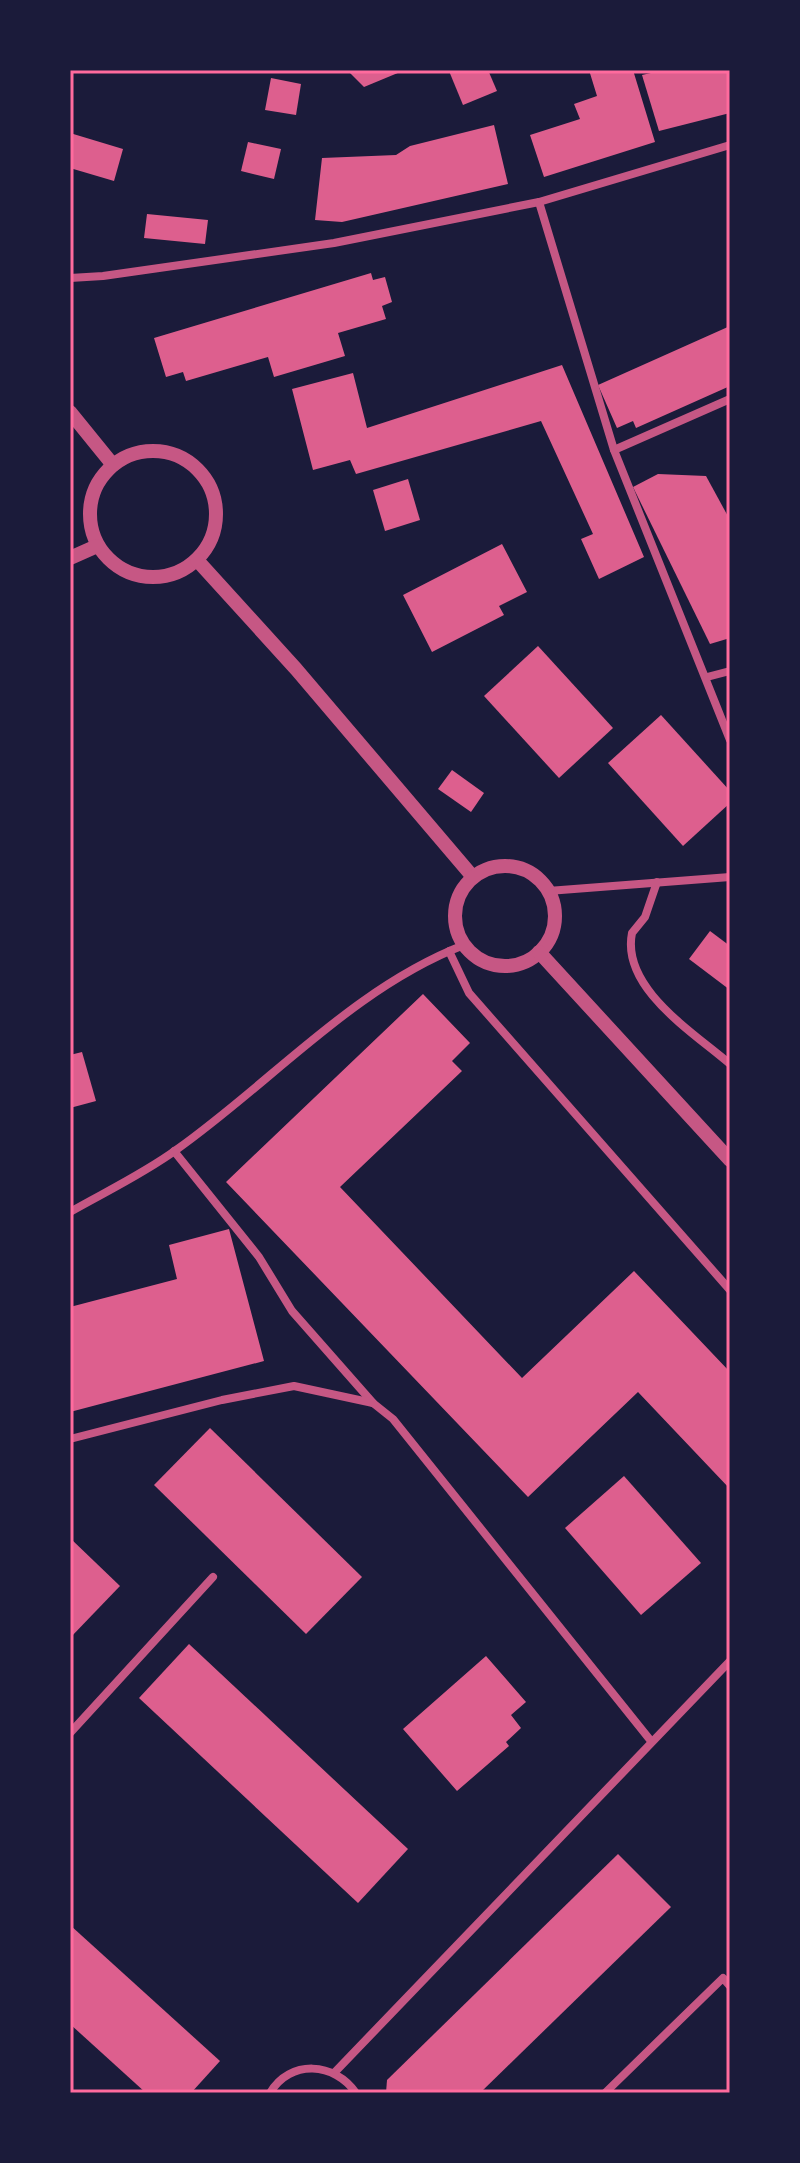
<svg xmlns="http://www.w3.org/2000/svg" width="800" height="2163" font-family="'Public Sans',sans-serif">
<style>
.building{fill:#dd5f8e}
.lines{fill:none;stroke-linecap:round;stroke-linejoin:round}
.minor{stroke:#c65784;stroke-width:8}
.tertiary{stroke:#c65784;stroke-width:14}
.neatline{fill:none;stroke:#ff6b9d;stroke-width:3}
</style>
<rect width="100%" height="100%" fill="#1b1b3a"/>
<g class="building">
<polygon points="347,70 405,70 364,87"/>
<polygon points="488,70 497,91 463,105 449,71"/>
<polygon points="589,70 633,70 655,142 544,177 530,135 580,119 574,104 597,96"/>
<polygon points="664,70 730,70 730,113 659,131 642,75"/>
<polygon points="271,78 301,84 296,115 265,110"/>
<polygon points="494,125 508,184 342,222 315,220 322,158 396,155 410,146"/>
<polygon points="70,133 123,149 114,181 70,168"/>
<polygon points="248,142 281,149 274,179 241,171"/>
<polygon points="147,214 208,220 205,244 144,238"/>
<polygon points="371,273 373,280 385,277 392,302 382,306 386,319 338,333 345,356 274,377 268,357 186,381 183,372 166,377 154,338"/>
<polygon points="730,326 730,386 636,428 633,421 617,428 598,385"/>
<polygon points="562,365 644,557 599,579 581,539 593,534 541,421 356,474 350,460 313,470 292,389 353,373 367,428"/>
<polygon points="658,474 706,476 730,520 730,638 710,644 633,487"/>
<polygon points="408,479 420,520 385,531 373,490"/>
<polygon points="502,544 527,592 499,606 504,615 432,652 403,595"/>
<polygon points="538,646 613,728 559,778 484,696"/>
<polygon points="661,715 730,791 730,803 683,846 608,763"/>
<polygon points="452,770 484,793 471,812 438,789"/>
<polygon points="710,931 730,946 730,990 689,959"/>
<polygon points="423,994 470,1043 452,1061 462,1071 340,1187 522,1378 634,1271 730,1372 730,1489 638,1392 528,1497 226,1182"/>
<polygon points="82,1052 96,1101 70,1108 70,1055"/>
<polygon points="229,1229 264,1361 70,1412 70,1307 177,1279 169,1245"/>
<polygon points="210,1428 362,1577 306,1634 154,1485"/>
<polygon points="624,1476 701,1563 641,1615 565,1528"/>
<polygon points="70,1538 120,1586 70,1638"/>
<polygon points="189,1644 408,1849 358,1903 139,1698"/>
<polygon points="486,1656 526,1702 511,1715 521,1728 506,1742 509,1746 457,1791 403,1729"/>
<polygon points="618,1854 671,1907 480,2093 386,2093 387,2080"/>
<polygon points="70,1925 220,2061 191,2093 146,2093 70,2024"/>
</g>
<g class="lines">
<g class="minor">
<polyline points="539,202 614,450 730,740"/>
<polyline points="70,278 103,276 334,243 539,202 730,145"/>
<polyline points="614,450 730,399"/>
<polyline points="707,677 730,671"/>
<path d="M 657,882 L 645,917 L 632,933 C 621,988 693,1032 730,1064"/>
<polyline points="548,891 730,877"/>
<polyline points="449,951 469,993 730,1290"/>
<polyline points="174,1151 259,1257 292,1311 373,1403"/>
<path d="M 70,1212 C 105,1192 143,1174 176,1150 C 271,1083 353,988 464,945"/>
<polyline points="70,1439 222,1400 294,1386 373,1403 393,1419 651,1741"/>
<polyline points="70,1733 213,1577"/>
<polyline points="335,2072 730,1661"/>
<path d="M 270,2093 C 290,2059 335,2062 356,2093"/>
<polyline points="605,2093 723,1978 730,1986"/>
</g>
<g class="tertiary">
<polyline points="70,412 113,465"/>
<circle cx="153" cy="514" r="63"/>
<polyline points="70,558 97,546"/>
<polyline points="197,560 296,669 473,877"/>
<circle cx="505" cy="916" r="50"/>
<polyline points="539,952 730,1160"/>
</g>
</g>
<rect width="800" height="2163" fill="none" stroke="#1b1b3a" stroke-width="144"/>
<rect x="72" y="72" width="656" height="2019" class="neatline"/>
</svg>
